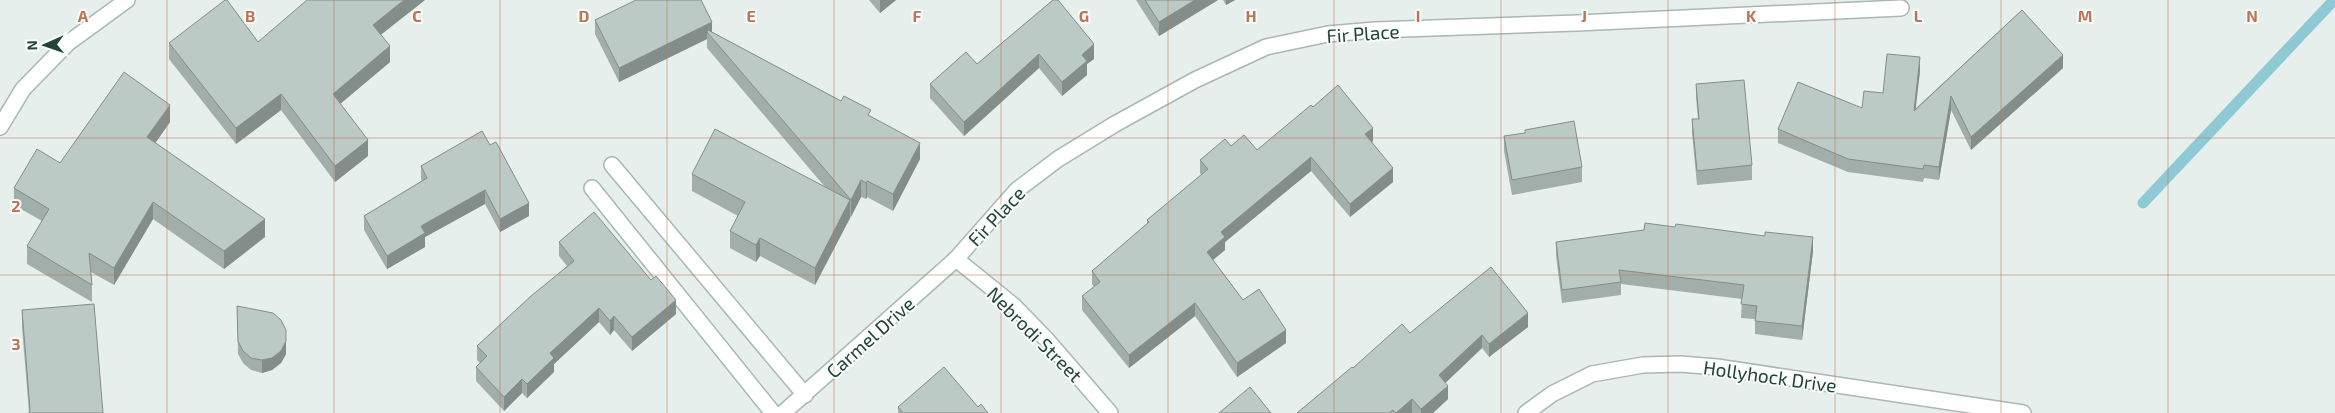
<svg xmlns="http://www.w3.org/2000/svg" width="2335" height="413" font-family="'Exo 2',sans-serif">
<style>
.lines{fill:none;stroke-linecap:round;stroke-linejoin:round}
.stream{stroke:#8ec9d4;stroke-width:11}
.service-casing{stroke:#a8b8b2;stroke-width:18}
.minor-casing{stroke:#a8b8b2;stroke-width:18}
.service{stroke:#fff;stroke-width:15}
.minor{stroke:#fff;stroke-width:15}
.wall{fill:#a1aea9}
.shaded-wall{fill:#838d89}
.building{fill:#bbcac4;stroke:#838d89}
.grid{fill:none;stroke:#c07456;stroke-width:1;stroke-opacity:0.55}
.labels{text-anchor:middle;dominant-baseline:central;stroke-width:4;stroke-linejoin:round;paint-order:stroke}
.street-label{font-size:19px;fill:#24423a;stroke:#f7fbf9}
.grid-label{font-size:16px;text-anchor:middle;font-weight:bold;fill:#c07456;stroke:#f7fbf9;stroke-width:4;stroke-linejoin:round;paint-order:stroke}
</style>
<rect width="100%" height="100%" fill="#e6efeb"/>
<g class="lines">
<polyline class="stream" points="2143,203 2334,0"/>
<defs>
<g id="service">
<polyline points="612,165 805,395"/>
<polyline points="592,188 773,413"/>
</g>
<g id="minor">
<polyline points="0,127 23,89 68,43 127,0"/>
<polyline points="956,259 1014,306 1046,339 1110,413"/>
<polyline points="783,413 956,259 1017,190 1058,159 1115,124 1195,80 1266,47 1328,34 1375,30 1577,23 1901,8"/>
<polyline points="1526,413 1552,394 1592,374 1643,365 1680,364 1717,367 2023,413"/>
</g>
</defs>
<use href="#service" class="service-casing"/>
<use href="#minor" class="minor-casing"/>
<use href="#service" class="service"/>
<use href="#minor" class="minor"/>
</g>
<g class="wall">
<polygon points="425,0 381,34 390,62 340,104 368,156 335,182 281,110 236,144 169,59 169,43 258,42"/>
<polygon points="869,0 896,0 880,13"/>
<polygon points="1053,0 1094,59 1087,64 1087,75 1062,96 1039,68 964,136 930,98 930,84 977,64"/>
<polygon points="1136,0 1218,0 1159,36"/>
<polygon points="1223,0 1235,0 1226,5"/>
<polygon points="2022,10 2063,68 1971,150 1951,110 1939,180 1924,178 1923,182 1848,172 1778,143 1778,129 1862,108 1883,93 1920,71 1915,109"/>
<polygon points="595,20 712,32 871,117 920,159 893,211 867,197 866,199 861,197 815,285 760,256 756,262 730,248 730,231 738,216 692,191 692,174 825,187 707,48 707,39 619,82 595,34"/>
<polygon points="1696,84 1752,165 1752,180 1697,185 1692,133 1692,119 1698,119 1696,98"/>
<polygon points="1313,107 1373,141 1372,142 1393,182 1350,217 1311,171 1225,242 1225,250 1213,260 1243,300 1286,343 1237,377 1195,316 1129,368 1082,310 1082,296 1094,287 1092,284 1092,271 1147,224 1147,220 1202,175 1200,173 1200,160 1231,146 1257,150"/>
<polygon points="170,122 155,143 265,237 224,269 153,219 114,285 91,272 92,285 92,302 27,264 27,246 42,221 14,205 14,188 60,163"/>
<polygon points="1504,136 1582,167 1582,182 1512,195 1504,151"/>
<polygon points="490,145 529,216 500,232 485,204 425,237 425,247 387,269 364,230 364,216 422,181 421,179 421,166"/>
<polygon points="559,242 676,314 632,351 614,330 610,335 599,322 554,364 554,372 527,398 522,393 504,411 476,381 476,367 480,363 477,360 477,346 567,266 559,256"/>
<polygon points="1556,242 1813,251 1802,340 1755,334 1755,319 1741,318 1742,299 1621,284 1621,295 1562,303 1556,256"/>
<polygon points="237,306 286,342 286,354 281,363 272,370 262,373 251,370 243,363 238,354"/>
<polygon points="22,310 103,413 29,413 22,327"/>
<polygon points="1528,327 1489,357 1482,348 1445,383 1448,399 1433,413 1297,413 1353,368 1410,333"/>
<polygon points="898,407 978,407 988,413 898,413"/>
</g>
<g class="shaded-wall">
<polygon points="404,0 425,0 373,41 373,25"/>
<polygon points="880,0 896,0 880,13"/>
<polygon points="1195,0 1218,0 1159,36 1159,22"/>
<polygon points="1226,0 1235,0 1226,5"/>
<polygon points="712,22 712,36 707,32 707,39 619,82 619,68"/>
<polygon points="1094,44 1094,59 1087,64 1087,75 1062,96 1062,82 1082,55"/>
<polygon points="390,46 390,62 333,110 333,94"/>
<polygon points="1039,54 1039,68 964,136 964,122"/>
<polygon points="2063,55 2063,68 1971,150 1971,137"/>
<polygon points="1920,57 1920,71 1914,124 1914,111"/>
<polygon points="281,94 281,110 236,144 236,128"/>
<polygon points="1951,96 1951,110 1939,180 1939,167"/>
<polygon points="170,105 170,122 147,155 147,137"/>
<polygon points="1373,128 1373,141 1365,148 1365,134"/>
<polygon points="368,140 368,156 335,182 335,166"/>
<polygon points="920,143 920,159 893,211 893,194"/>
<polygon points="1311,157 1311,171 1225,242 1225,250 1207,265 1207,252 1221,232"/>
<polygon points="1393,168 1393,182 1350,217 1350,204"/>
<polygon points="861,180 861,197 851,217 851,200"/>
<polygon points="867,181 867,197 866,199 866,183"/>
<polygon points="485,190 485,204 425,237 425,247 387,269 387,256 421,226"/>
<polygon points="850,200 850,218 815,285 815,268"/>
<polygon points="153,202 153,219 114,285 114,268"/>
<polygon points="529,203 529,216 500,232 500,219"/>
<polygon points="265,219 265,237 224,269 224,251"/>
<polygon points="1813,237 1813,251 1802,340 1802,326"/>
<polygon points="760,238 760,256 756,262 756,245"/>
<polygon points="676,300 676,314 632,351 632,337"/>
<polygon points="1195,303 1195,316 1129,368 1129,355"/>
<polygon points="599,308 599,322 554,364 554,372 527,398 527,384 550,353"/>
<polygon points="1528,313 1528,327 1489,357 1489,344"/>
<polygon points="614,316 614,330 610,335 610,321"/>
<polygon points="286,330 286,354 281,363 272,370 262,373 262,360"/>
<polygon points="1286,330 1286,343 1237,377 1237,363"/>
<polygon points="1482,335 1482,348 1439,389 1439,375"/>
<polygon points="522,379 522,393 504,411 504,397"/>
<polygon points="1448,386 1448,399 1433,413 1421,413 1421,409"/>
<polygon points="1412,399 1412,413 1396,413"/>
</g>
<g class="building">
<polygon points="225,0 227,0 258,42 307,0 404,0 373,25 390,46 333,94 368,140 335,166 281,94 236,128 169,43"/>
<polygon points="636,0 701,0 712,22 619,68 595,20"/>
<polygon points="1053,0 1058,0 1094,44 1082,55 1087,61 1062,82 1039,54 964,122 930,84 966,52 977,64"/>
<polygon points="1145,0 1195,0 1159,22"/>
<polygon points="2022,10 2063,55 1971,137 1951,96 1939,167 1924,165 1923,169 1848,159 1778,129 1798,82 1862,108 1864,91 1883,93 1887,54 1920,57 1914,111"/>
<polygon points="708,30 841,101 844,96 871,110 868,115 920,143 893,194 867,181 866,183 861,180 851,200 707,32"/>
<polygon points="124,72 170,105 147,137 265,219 224,251 153,202 114,268 89,253 92,285 27,246 49,209 14,188 37,149 60,163"/>
<polygon points="1744,80 1752,165 1697,171 1692,119 1699,119 1696,84"/>
<polygon points="1338,85 1373,128 1365,134 1393,168 1350,204 1311,157 1221,232 1225,237 1207,252 1243,300 1259,289 1286,330 1237,363 1195,303 1129,355 1082,296 1100,282 1092,271 1149,222 1147,220 1208,169 1200,160 1225,139 1231,146 1244,135 1257,150 1311,105 1313,107"/>
<polygon points="1574,121 1582,167 1512,180 1504,136 1525,133 1525,130"/>
<polygon points="715,129 850,200 815,268 760,238 756,245 730,231 745,202 692,174"/>
<polygon points="482,131 490,145 496,142 529,203 500,219 485,190 421,226 425,233 387,256 364,216 427,178 421,166"/>
<polygon points="594,212 651,280 656,276 676,300 632,337 614,316 610,321 599,308 550,353 554,358 527,384 522,379 504,397 476,367 487,356 477,346 531,296 574,261 559,242"/>
<polygon points="1645,223 1675,227 1676,224 1765,236 1765,232 1813,237 1802,326 1755,321 1757,306 1741,304 1744,285 1619,270 1621,282 1562,290 1556,242 1644,230"/>
<polygon points="1491,267 1528,313 1489,344 1482,335 1439,375 1448,386 1421,409 1412,399 1396,413 1393,410 1389,413 1297,413 1352,367 1353,368 1402,324 1410,333"/>
<polygon points="94,304 103,413 29,413 30,409 22,310"/>
<polygon points="237,306 273,313 281,320 286,330 286,341 281,351 272,358 262,360 251,358 243,351 238,341"/>
<polygon points="944,367 978,407 981,404 988,413 903,413 898,407"/>
<polygon points="1250,387 1271,413 1219,413"/>
</g>
<path class="grid" d="M 167,0 L 167,413M 334,0 L 334,413M 500,0 L 500,413M 667,0 L 667,413M 834,0 L 834,413M 1001,0 L 1001,413M 1168,0 L 1168,413M 1334,0 L 1334,413M 1501,0 L 1501,413M 1668,0 L 1668,413M 1835,0 L 1835,413M 2001,0 L 2001,413M 2168,0 L 2168,413M 0,138 L 2335,138M 0,275 L 2335,275"/>
<g class="labels">
<g class="street-label">
<text transform="translate(1363 33) rotate(-4)">Fir Place</text>
<text transform="translate(996 216) rotate(-47)">Fir Place</text>
<text transform="translate(1035 334) rotate(45)">Nebrodi Street</text>
<text transform="translate(870 337) rotate(-42)">Carmel Drive</text>
<text transform="translate(1770 376) rotate(8)">Hollyhock Drive</text>
</g>
</g>
<g class="grid-label">
<text x="83" y="22">A</text>
<text x="250" y="22">B</text>
<text x="417" y="22">C</text>
<text x="584" y="22">D</text>
<text x="751" y="22">E</text>
<text x="917" y="22">F</text>
<text x="1084" y="22">G</text>
<text x="1251" y="22">H</text>
<text x="1418" y="22">I</text>
<text x="1584" y="22">J</text>
<text x="1751" y="22">K</text>
<text x="1918" y="22">L</text>
<text x="2085" y="22">M</text>
<text x="2252" y="22">N</text>
<text x="16" y="212">2</text>
<text x="16" y="350">3</text>
</g>
<g transform="translate(45 45) rotate(268)" stroke="#f7fbf9" stroke-width="4" paint-order="stroke">
<path d="M0-4L9 19L0 12L-9 19Z" fill="#24423a"/>
<text y="-8" font-size="14" font-weight="bold" text-anchor="middle" fill="#24423a">N</text>
</g>
</svg>
